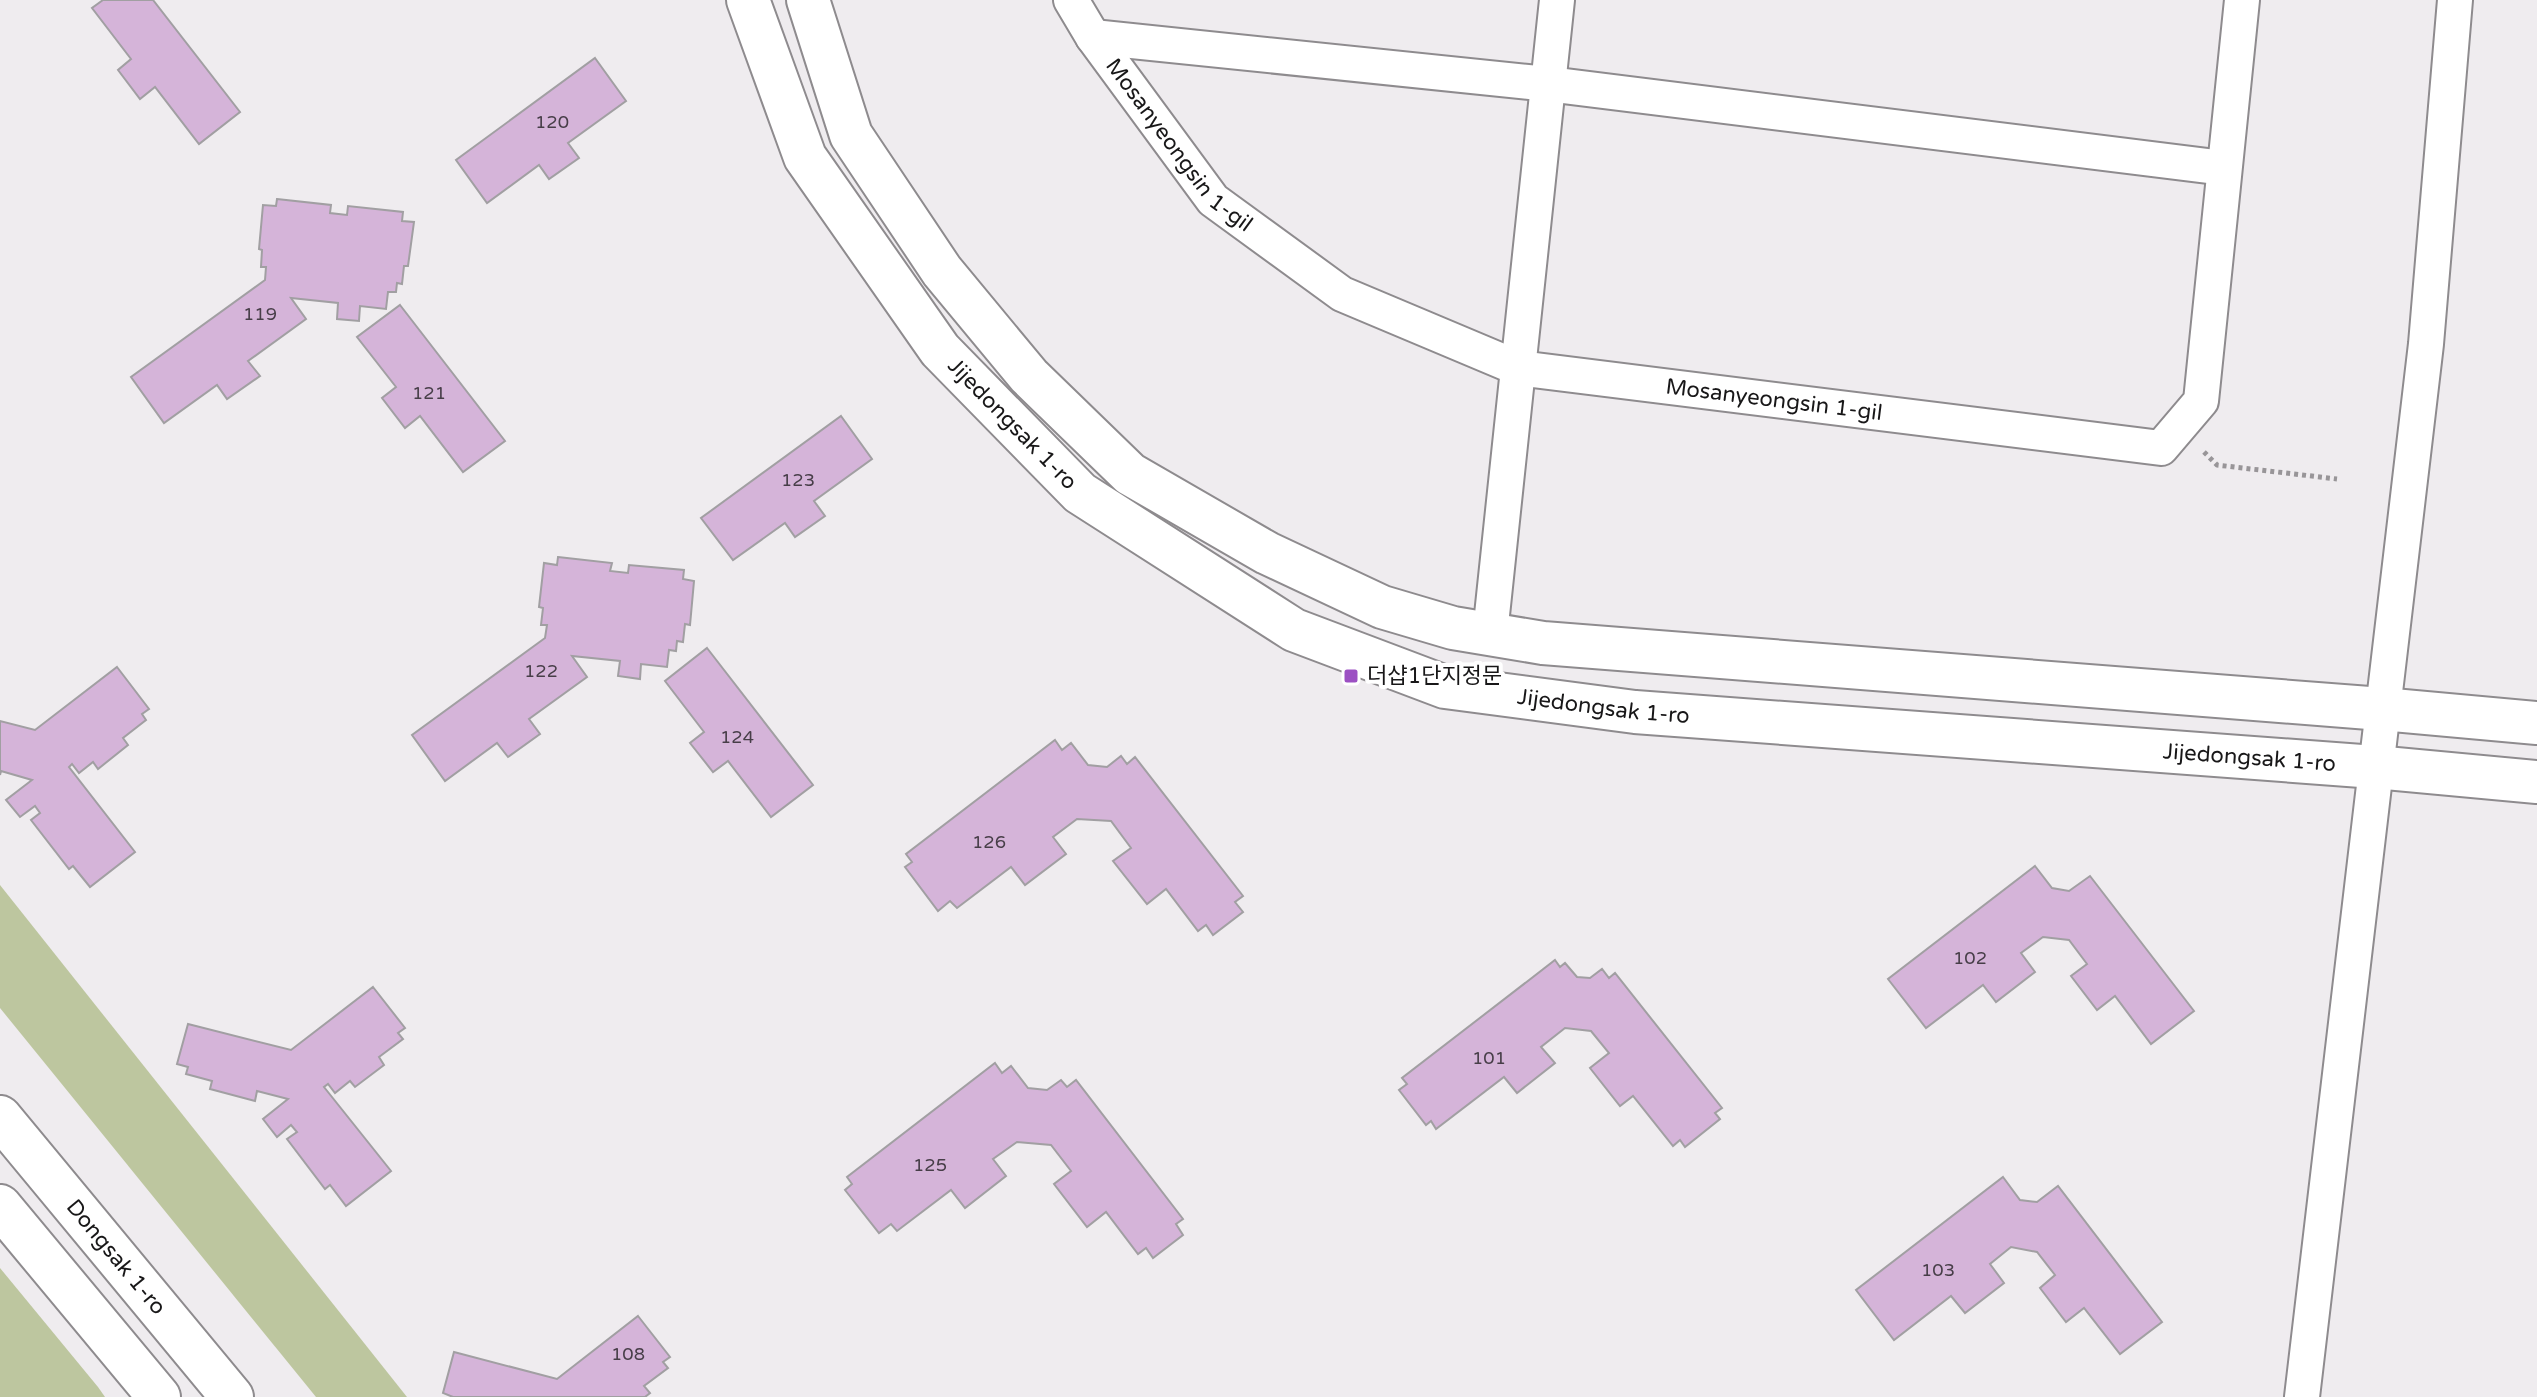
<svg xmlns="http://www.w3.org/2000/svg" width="2537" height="1397" font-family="'Varela Round','Noto Sans KR',sans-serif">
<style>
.green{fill:#bdc69f}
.building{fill:#d5b4d9;stroke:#a19fa2;stroke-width:2}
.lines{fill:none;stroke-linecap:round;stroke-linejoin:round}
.minor-casing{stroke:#8e8b8e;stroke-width:38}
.tertiary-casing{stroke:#8e8b8e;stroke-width:46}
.path{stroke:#989598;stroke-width:5;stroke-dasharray:4 4;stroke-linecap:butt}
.minor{stroke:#fff;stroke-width:34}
.tertiary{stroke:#fff;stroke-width:42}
.poi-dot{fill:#9c50c3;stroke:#fff;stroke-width:3}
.labels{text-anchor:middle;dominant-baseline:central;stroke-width:8;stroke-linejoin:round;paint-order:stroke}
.number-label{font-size:18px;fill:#473e48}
.street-label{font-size:22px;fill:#181718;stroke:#fff}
.poi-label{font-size:22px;fill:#181718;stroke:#fff;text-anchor:start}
</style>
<rect width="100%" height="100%" fill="#efecef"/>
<g class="green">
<polygon points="0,885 407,1397 316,1397 0,1008"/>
<polygon points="0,1268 98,1387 105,1397 0,1397"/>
</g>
<g class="building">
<polygon points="103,0 153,0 240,112 199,144 155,87 140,99 118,70 131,59 92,8"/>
<polygon points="595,58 626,101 568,143 579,158 549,179 539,165 487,203 456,160"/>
<polygon points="277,199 331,205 330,213 347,215 348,206 403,212 402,221 414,222 408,266 404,266 402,284 397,283 396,292 388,292 386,309 360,306 359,321 337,319 338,303 291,298 306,319 248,361 260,376 227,399 217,385 164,423 131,377 265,280 266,267 261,267 262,250 259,249 263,205 276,206"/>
<polygon points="400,305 505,441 463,472 420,416 405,428 382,398 396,387 357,337"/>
<polygon points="841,416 872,459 814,501 825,516 795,537 785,523 733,560 701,518"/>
<polygon points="558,557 612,563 610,571 628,573 629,565 684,570 683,579 694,581 690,625 685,624 683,642 677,641 676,651 669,650 667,667 641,664 640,679 618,676 620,661 572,656 587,677 529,719 540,734 508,757 497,743 445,781 412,735 545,638 547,625 541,625 543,608 539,607 544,563 557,565"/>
<polygon points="707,648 813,785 771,817 728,761 713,772 690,743 704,732 665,681"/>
<polygon points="117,667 149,709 142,714 146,720 123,738 128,745 98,769 93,762 79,773 72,764 69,767 135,852 90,887 73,866 69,869 31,820 40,813 35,806 20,817 6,800 32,780 1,771 0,775 0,721 35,730"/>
<polygon points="1055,740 1062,750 1071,743 1088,765 1107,767 1121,756 1127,764 1135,757 1243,896 1235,902 1243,912 1213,935 1206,925 1198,931 1166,889 1147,904 1113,861 1131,848 1111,821 1077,819 1053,837 1066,854 1025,885 1011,867 957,908 950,901 938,911 905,867 912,862 906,854"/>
<polygon points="2035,866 2052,888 2069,891 2090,876 2194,1011 2151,1044 2115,996 2097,1010 2071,976 2087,964 2069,940 2043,937 2021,953 2035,972 1996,1002 1983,985 1926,1028 1888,979"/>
<polygon points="1555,960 1560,967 1565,963 1577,977 1590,978 1602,969 1609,978 1615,973 1722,1108 1715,1113 1720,1119 1685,1147 1680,1140 1673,1146 1633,1096 1620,1106 1590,1068 1609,1053 1591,1031 1565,1028 1541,1047 1555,1063 1517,1093 1504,1077 1436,1129 1431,1121 1426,1125 1399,1090 1407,1084 1402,1078"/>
<polygon points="373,987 405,1028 398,1033 403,1039 379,1057 384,1065 355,1087 350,1081 335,1093 328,1084 324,1087 391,1171 346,1206 330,1185 325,1189 287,1139 297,1132 291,1125 277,1137 263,1119 288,1099 257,1091 255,1101 210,1089 212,1081 186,1074 188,1067 177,1064 188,1024 291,1050"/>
<polygon points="995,1063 1002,1073 1011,1066 1028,1088 1047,1090 1061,1080 1067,1087 1076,1080 1183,1219 1176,1224 1183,1235 1153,1258 1146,1248 1138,1254 1106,1212 1087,1227 1054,1184 1071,1171 1051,1145 1017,1142 993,1159 1006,1176 965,1208 951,1190 897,1231 891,1224 879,1233 845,1190 852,1184 847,1177"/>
<polygon points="2003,1177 2020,1200 2037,1202 2058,1186 2162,1322 2120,1354 2084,1308 2066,1322 2040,1288 2055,1275 2037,1252 2011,1247 1990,1264 2004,1283 1965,1313 1951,1296 1894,1340 1856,1290"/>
<polygon points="638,1316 670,1357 663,1362 668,1368 644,1386 650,1393 645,1397 453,1397 443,1393 454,1352 557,1379"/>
</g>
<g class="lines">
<defs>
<g id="minor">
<path id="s1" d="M 1071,0 L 1093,37 L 1213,200 L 1342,294 L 1518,368 L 2161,448 L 2201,401 L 2242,0"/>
<polyline points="1093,37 1548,84 2224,168"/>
<polyline points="1490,634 1557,0"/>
<polyline points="2302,1397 2426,344 2455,0"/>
</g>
<g id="tertiary">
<path id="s2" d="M 748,0 L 805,157 L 940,350 L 1080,493 L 1294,630 L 1445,687 L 1635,712 L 2375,767 L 2537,782"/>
<polyline points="808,0 851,135 942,271 1029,376 1130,474 1267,553 1382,607 1453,628 1543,643 2382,709 2537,723"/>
<path id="s3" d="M 0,1117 L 232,1397"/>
<polyline points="0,1206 159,1397"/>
</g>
</defs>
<use href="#minor" class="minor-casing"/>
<use href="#tertiary" class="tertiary-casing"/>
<polyline class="path" points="2204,452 2217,465 2337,479"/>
<use href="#minor" class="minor"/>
<use href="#tertiary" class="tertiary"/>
</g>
<rect class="poi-dot" x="1343" y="668" width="16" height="16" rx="4"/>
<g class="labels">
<g class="number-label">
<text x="552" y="122">120</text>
<text x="260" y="314">119</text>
<text x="429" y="393">121</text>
<text x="798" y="480">123</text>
<text x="541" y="671">122</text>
<text x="737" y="737">124</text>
<text x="989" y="842">126</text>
<text x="1970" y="958">102</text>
<text x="1489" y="1058">101</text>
<text x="930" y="1165">125</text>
<text x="1938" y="1270">103</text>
<text x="628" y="1354">108</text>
</g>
<g class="street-label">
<text stroke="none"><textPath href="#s1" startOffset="182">Mosanyeongsin 1-gil</textPath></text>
<text stroke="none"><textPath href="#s1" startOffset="854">Mosanyeongsin 1-gil</textPath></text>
<text stroke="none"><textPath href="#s2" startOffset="506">Jijedongsak 1-ro</textPath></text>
<text stroke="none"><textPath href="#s2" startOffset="1178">Jijedongsak 1-ro</textPath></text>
<text stroke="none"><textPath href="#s2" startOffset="1826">Jijedongsak 1-ro</textPath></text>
<text stroke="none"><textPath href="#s3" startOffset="182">Dongsak 1-ro</textPath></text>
</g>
<g class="poi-label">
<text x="1367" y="676">더샵1단지정문</text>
</g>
</g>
</svg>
